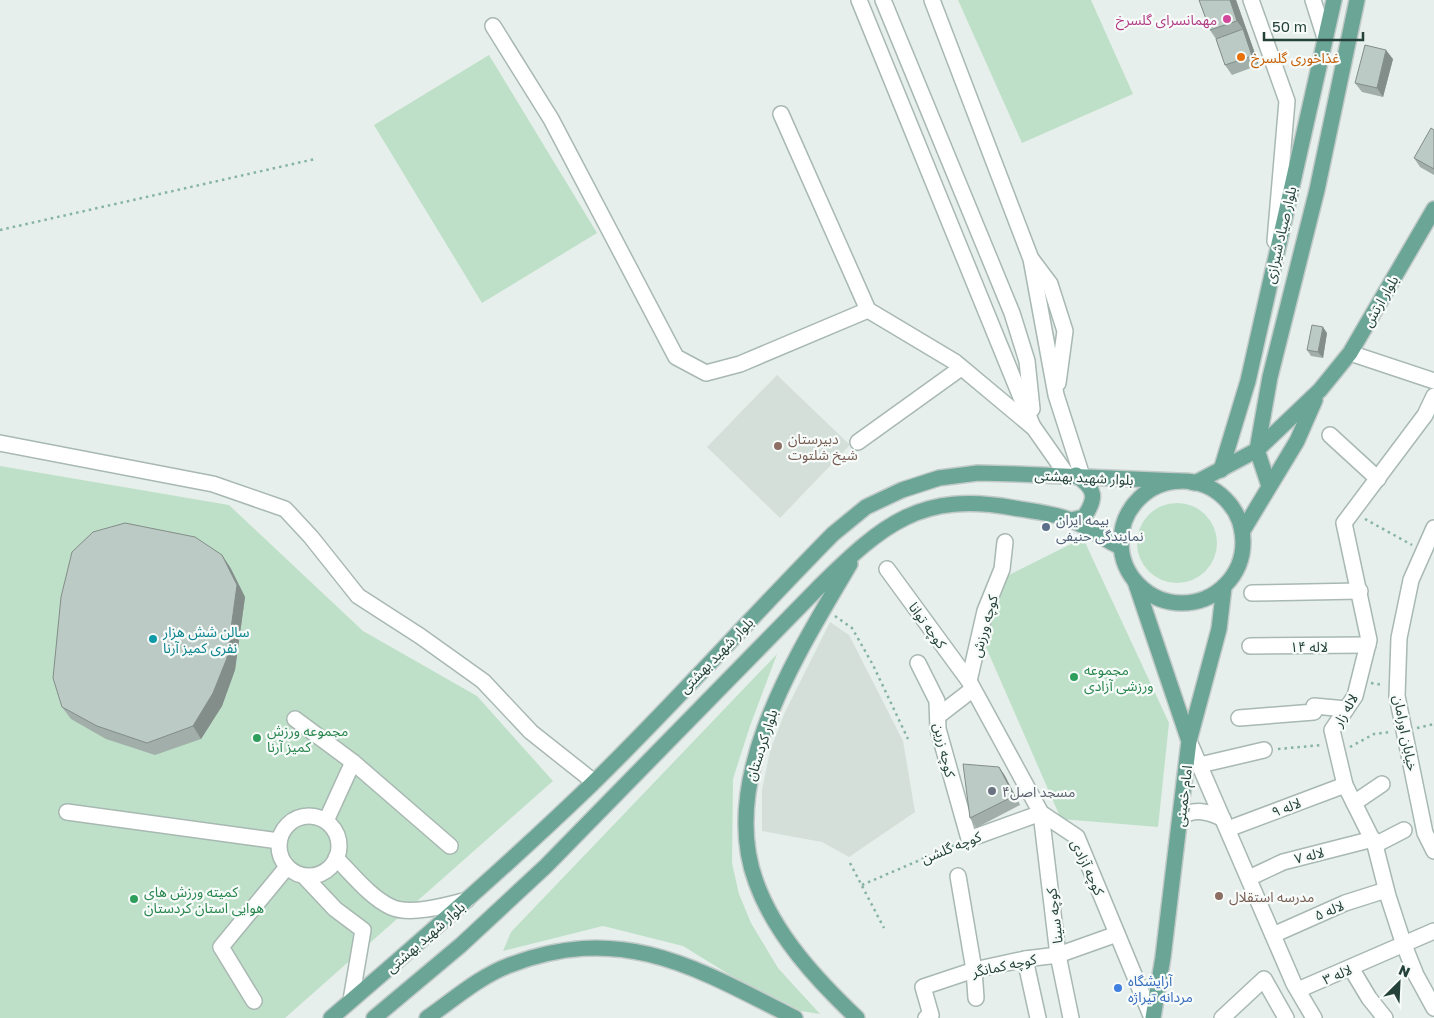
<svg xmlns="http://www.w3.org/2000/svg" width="1434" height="1018" font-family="'Golos Text','Noto Sans Arabic',sans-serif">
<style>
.built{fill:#d4dfda}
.green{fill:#bfe0c8}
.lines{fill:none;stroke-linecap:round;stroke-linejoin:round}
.minor-casing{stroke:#a8b8b2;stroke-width:18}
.major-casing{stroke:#c2cac8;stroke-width:18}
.path{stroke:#86b3a5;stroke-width:2.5;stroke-dasharray:2.5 4;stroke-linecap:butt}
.minor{stroke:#fff;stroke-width:15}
.major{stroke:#6aa596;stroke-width:15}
.wall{fill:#a1aea9}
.shaded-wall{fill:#838d89}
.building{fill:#bbcac4;stroke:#838d89}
.hotel-dot{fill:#d1479c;stroke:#f7fbf9;stroke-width:2}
.food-dot{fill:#e8710a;stroke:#f7fbf9;stroke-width:2}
.education-dot{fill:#8d6e63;stroke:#f7fbf9;stroke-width:2}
.service-dot{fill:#5c6f8a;stroke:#f7fbf9;stroke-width:2}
.culture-dot{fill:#0f9aa8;stroke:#f7fbf9;stroke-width:2}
.leisure-dot{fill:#2e9e5b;stroke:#f7fbf9;stroke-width:2}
.worship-dot{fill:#6b7280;stroke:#f7fbf9;stroke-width:2}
.shop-dot{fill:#3f7fe0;stroke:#f7fbf9;stroke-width:2}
.labels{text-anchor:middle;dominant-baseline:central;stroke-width:4.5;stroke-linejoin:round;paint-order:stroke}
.hotel-label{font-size:14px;fill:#b23c85;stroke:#f7fbf9;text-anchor:end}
.food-label{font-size:14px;fill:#c56008;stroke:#f7fbf9;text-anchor:start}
.street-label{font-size:14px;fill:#24423a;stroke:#f7fbf9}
.education-label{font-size:14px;fill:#785e54;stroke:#f7fbf9;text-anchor:start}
.service-label{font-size:14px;fill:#4e5e75;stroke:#f7fbf9;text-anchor:start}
.culture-label{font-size:14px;fill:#0d838f;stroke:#f7fbf9;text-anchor:start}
.leisure-label{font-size:14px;fill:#27864d;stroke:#f7fbf9;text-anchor:start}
.worship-label{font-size:14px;fill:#5b616d;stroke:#f7fbf9;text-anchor:start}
.shop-label{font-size:14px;fill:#366cbe;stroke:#f7fbf9;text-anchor:start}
</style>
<rect width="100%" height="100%" fill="#e6efeb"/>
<g class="built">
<polygon points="777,375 850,445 780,518 707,447"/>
<polygon points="830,622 849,635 903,741 915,812 849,857 822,842 762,831 762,790 770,751 785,712"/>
</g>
<g class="green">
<polygon points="958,0 1091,0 1133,94 1022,143"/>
<polygon points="489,55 597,233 482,303 374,125"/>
<polygon points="0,466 229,505 363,631 477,696 553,781 285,1018 0,1018"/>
<circle cx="1177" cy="543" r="40"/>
<polygon points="1083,538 1169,723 1158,827 1061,819 979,631 993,583"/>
<polygon points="777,654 750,726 733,779 732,863 739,894 751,923 778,968 820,1014 801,1011 730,975 683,946 603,926 503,951 511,932"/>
</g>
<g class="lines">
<defs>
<g id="minor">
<polyline points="859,0 1033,427"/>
<polyline points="883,0 1012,313 1027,361 1032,409"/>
<polyline points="932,0 1031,259 1056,395 1082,476"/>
<polyline points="1251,0 1287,101 1275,241"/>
<polyline points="1313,0 1325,38"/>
<polyline points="493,26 551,119 676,357 706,373 740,364 868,310 955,362 1034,428 1067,475"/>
<polyline points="781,114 868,310"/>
<polyline points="1032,260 1050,284 1065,331 1058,383"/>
<polyline points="1350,353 1434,381"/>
<polyline points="1434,396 1425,415 1344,523 1369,640 1355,696 1332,730 1345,785 1375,845 1388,896 1404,945 1416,975 1434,1008"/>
<polyline points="1330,435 1378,479"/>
<polyline points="858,442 961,368"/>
<polyline points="0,443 213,484 285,509 311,537 358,596 420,636 483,681 531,732 594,782"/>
<polyline points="1434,528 1411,580 1399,638 1397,696 1425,833 1434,851"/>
<polyline points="887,569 969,681 1041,813 1077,837 1152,1018"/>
<polyline points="1252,593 1360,591"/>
<polyline points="1250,646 1368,645"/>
<polyline points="918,663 937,701 938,729 969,839 1041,813 1058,955 1071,1018"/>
<polyline points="969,681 985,611 1002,569 1005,542"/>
<polyline points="938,716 973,689"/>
<polyline points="1239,718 1314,712 1314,706 1346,709"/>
<polyline points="295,719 353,762 450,846"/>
<polyline points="1189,741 1294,984 1314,1018"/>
<polyline points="1200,765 1264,750"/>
<polyline points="1354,803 1382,784"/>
<polyline points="67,812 279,841"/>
<circle cx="309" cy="846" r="30"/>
<path d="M 1181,818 C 1193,807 1211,812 1223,819"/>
<polyline points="326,821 353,762"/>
<polyline points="1228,829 1345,785"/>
<polyline points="1375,845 1404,830"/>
<path d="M 336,858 C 353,875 370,897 391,907 C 410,916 448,905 467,900"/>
<polyline points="304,876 335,909 363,930 351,1000"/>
<polyline points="958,876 974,970 976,998"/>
<polyline points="1249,878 1283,862 1373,839"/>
<polyline points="1273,935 1345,903 1386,890"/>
<polyline points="1025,959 1038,1018"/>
<polyline points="1351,968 1369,998 1385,1018"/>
<polyline points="1298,990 1434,931"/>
<polyline points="254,1001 221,947 287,867"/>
<polyline points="926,1018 931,1015 923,987 974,970 1025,959 1058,955 1117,934"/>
<polyline points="1222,1018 1264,979 1286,1018"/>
</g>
<g id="major">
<polyline points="1221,470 1248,381 1334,0"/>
<circle cx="1182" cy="542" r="61"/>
<polyline points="1191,482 1195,483 1257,450 1320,390 1350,353 1434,209"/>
<polyline points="1269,486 1257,450 1270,377 1317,190 1357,0"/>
<path d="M 1071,520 L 1084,517 C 1097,498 1096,489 1076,475"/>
<polyline points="1242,532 1297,441 1315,400"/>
<path d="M 850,564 C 799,651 717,777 756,882 C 775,935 817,980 857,1018"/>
<polyline points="1135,581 1189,741 1163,957 1153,1018"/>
<polyline points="1189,741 1219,629 1224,587"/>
<path d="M 331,1018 C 420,942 508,865 592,784 C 675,703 752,616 833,534 L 866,507 L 902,490 L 939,478 L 978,473 L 1017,474 L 1179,481"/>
<path d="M 374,1018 L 461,945 L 546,866 L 820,586 C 883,524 921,491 1014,508 C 1032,511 1054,513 1070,520 C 1088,526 1103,540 1121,547"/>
<path d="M 427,1018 C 453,1000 480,976 510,965 C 622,922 697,968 795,1018"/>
</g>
</defs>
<use href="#minor" class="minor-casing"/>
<use href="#major" class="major-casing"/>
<g class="path">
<polyline points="0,230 315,159"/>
<polyline points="1365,519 1412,545"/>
<polyline points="835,616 852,628 873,665 908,739"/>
<polyline points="1371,683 1383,685"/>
<polyline points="1417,728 1434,724"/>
<polyline points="1350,747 1374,734 1391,732"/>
<polyline points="1278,749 1322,745"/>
<polyline points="850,863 884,928"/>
<polyline points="862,885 957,844"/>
</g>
<use href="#minor" class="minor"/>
<use href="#major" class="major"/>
</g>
<g class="wall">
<polygon points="1199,0 1236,0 1259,65 1232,75 1225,65 1216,39 1210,30"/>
<polygon points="1393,59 1383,97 1362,92 1355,83"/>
<polygon points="1434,130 1434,175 1420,167 1414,158"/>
<polygon points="1327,333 1323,358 1311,356 1307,350"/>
<polygon points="230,567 245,597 235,670 222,706 201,739 155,755 106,739 71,719 62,707"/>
<polygon points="999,767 1005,776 1020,805 976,828 970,818"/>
</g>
<g class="shaded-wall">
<polygon points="1230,0 1236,0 1259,65 1252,56 1243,29 1237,21"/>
<polygon points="1386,50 1393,59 1383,97 1377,88"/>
<polygon points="1323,327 1327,333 1323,358 1318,352"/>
<polygon points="222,555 230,567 245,597 235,670 222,706 201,739 193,726"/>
<polygon points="999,767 1005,776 1020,805 1014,796"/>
</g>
<g class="building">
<polygon points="1199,0 1230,0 1237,21 1210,30"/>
<polygon points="1243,29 1252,56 1225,65 1216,39"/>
<polygon points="1365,45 1386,50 1377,88 1355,83"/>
<polygon points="1431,128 1434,130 1434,169 1414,158"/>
<polygon points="1312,325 1323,327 1318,352 1307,350"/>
<polygon points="125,523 195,537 222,555 237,585 227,658 213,693 193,726 147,743 97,726 62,707 53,678 61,597 72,552 93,532"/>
<polygon points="963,764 999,767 1014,796 970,818"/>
</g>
<circle class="hotel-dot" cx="1227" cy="19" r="5"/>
<circle class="food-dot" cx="1241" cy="57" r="5"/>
<g class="education-dot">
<circle cx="778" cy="446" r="5"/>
<circle cx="1219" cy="896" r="5"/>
</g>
<circle class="service-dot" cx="1046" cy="527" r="5"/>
<circle class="culture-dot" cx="153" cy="639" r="5"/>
<g class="leisure-dot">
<circle cx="1074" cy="677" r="5"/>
<circle cx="257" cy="738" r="5"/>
<circle cx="134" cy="899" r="5"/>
</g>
<circle class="worship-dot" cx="992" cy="791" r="5"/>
<circle class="shop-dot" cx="1118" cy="988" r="5"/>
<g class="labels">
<g class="hotel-label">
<text x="1217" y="19">مهمانسرای گلسرخ</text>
</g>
<g class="food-label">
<text x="1251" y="57">غذاخوری گلسرخ</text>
</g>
<g class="street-label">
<text transform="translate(1280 235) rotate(-77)">بلوار صیاد شیرازی</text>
<text transform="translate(1380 301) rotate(-60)">بلوار ارتش</text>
<text transform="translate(1084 477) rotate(3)">بلوار شهید بهشتی</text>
<text transform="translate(928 625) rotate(54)">کوچه توانا</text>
<text transform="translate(984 626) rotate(-74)">کوچه ورزش</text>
<text x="1309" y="646">لاله ۱۴</text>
<text transform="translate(716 655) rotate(-46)">بلوار شهید بهشتی</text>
<text transform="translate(1345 710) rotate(-60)">لاله زار</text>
<text transform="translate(1406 733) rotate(79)">خیابان اورامان</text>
<text transform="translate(761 745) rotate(-72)">بلوار کردستان</text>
<text transform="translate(945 750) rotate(77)">کوچه زرین</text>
<text transform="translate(1183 796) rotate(-83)">امام خمینی</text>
<text transform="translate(1286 807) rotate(-21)">لاله ۹</text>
<text transform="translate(951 847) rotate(-22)">کوچه گلشن</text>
<text transform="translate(1309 855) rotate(-14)">لاله ۷</text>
<text transform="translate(1088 867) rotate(65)">کوچه آزادی</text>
<text transform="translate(1329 910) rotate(-22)">لاله ۵</text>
<text transform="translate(1054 916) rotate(-97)">کوچه سینا</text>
<text transform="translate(425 937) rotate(-41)">بلوار شهید بهشتی</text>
<text transform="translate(1004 965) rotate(-12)">کوچه کمانگر</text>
<text transform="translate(1337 974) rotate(-23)">لاله ۳</text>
</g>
<g class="education-label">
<text x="788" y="438">دبیرستان<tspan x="788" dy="16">شیخ شلتوت</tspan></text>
<text x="1229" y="896">مدرسه استقلال</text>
</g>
<g class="service-label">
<text x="1056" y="519">بیمه ایران<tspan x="1056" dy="16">نمایندگی حنیفی</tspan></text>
</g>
<g class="culture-label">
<text x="163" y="631">سالن شش هزار<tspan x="163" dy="16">نفری کمیز آرنا</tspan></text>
</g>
<g class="leisure-label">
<text x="1084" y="669">مجموعه<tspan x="1084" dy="16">ورزشی آزادی</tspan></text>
<text x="267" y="730">مجموعه ورزش<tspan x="267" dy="16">کمیز آرنا</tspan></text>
<text x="144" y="891">کمیته ورزش های<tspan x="144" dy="16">هوایی استان کردستان</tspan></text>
</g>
<g class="worship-label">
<text x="1002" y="791">مسجد اصل۴</text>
</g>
<g class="shop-label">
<text x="1128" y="980">آرایشگاه<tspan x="1128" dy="16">مردانه تیراژه</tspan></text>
</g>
</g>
<g transform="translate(1399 983) rotate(24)" stroke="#f7fbf9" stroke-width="4" paint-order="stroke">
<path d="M0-4L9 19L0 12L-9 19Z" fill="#24423a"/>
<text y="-8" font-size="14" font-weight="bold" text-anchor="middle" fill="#24423a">N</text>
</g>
<path d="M1264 32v8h99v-8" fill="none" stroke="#24423a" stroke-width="2.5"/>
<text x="1272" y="32" font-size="15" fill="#24423a" stroke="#f7fbf9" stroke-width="4" paint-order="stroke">50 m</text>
</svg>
